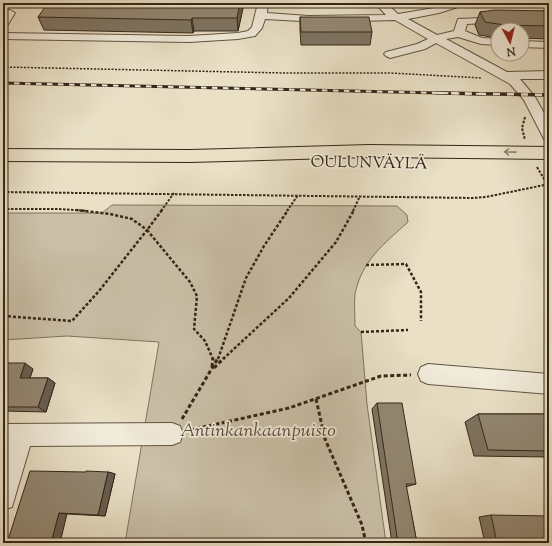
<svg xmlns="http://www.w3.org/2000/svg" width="552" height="546" font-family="'Sorts Mill Goudy',serif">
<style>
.green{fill:#cac0a8;stroke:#807360}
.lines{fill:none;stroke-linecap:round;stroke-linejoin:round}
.minor-casing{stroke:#625443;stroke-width:2}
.major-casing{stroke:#352617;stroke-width:2}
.path-far3{stroke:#352617;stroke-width:1.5;stroke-dasharray:2 1.5;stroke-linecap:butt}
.path-far2{stroke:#352617;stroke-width:2;stroke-dasharray:2.5 1.5;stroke-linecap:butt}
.path-far1{stroke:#352617;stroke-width:2.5;stroke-dasharray:3 2;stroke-linecap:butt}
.path{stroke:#352617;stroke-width:3;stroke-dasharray:4 2.5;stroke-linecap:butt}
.minor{fill:#f1ebda;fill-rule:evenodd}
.major{fill:#e9e0c6;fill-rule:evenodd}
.rail-far1-casing{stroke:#352617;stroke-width:3}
.rail-casing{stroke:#352617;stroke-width:3.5}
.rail-far1{stroke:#f1ebda;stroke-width:2;stroke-dasharray:5.5;stroke-linecap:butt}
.rail{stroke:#f1ebda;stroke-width:2.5;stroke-dasharray:7;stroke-linecap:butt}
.wall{fill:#7e7462;stroke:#352617}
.shaded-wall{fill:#675e50;stroke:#352617}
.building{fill:#938772;stroke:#352617}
.oneway{stroke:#8f836e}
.labels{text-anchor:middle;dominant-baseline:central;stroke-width:3.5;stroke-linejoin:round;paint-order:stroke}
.street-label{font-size:16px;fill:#352617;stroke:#f1ebda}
.near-park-label{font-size:19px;font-style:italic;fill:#5a4c3b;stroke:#f1ebda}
</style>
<rect width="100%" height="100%" fill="#e9e0c6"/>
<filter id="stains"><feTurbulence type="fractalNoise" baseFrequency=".005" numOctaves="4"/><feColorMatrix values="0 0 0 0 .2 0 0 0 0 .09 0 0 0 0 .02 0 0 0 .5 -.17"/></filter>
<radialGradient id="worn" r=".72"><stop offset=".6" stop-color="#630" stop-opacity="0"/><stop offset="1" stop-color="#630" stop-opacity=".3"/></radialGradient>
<path class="green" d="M 112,205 L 397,206 L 407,215 L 408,222 C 384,244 362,260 355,294 C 354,304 355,316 355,326 L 361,332 L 367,404 L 386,543 L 125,543 L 159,342 L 67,336 L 3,340 L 3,213 L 102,213 Z"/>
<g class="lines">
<defs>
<g id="minor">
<polygon points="258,3 268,3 267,13 308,16 386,15 375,3 386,3 398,14 434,8 451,3 465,3 464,5 439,13 408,19 437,35 454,31 458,19 505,17 506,19 505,21 501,22 467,24 465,31 482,38 498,39 498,45 481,44 458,37 446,39 507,72 549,71 549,79 520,79 535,97 549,122 549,141 544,139 524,100 510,84 436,43 425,49 390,58 386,56 384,54 386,52 417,44 428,39 395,20 320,22 265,19 262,28 255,36 238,39 189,42 3,39 3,33 189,36 238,33 248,31 252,27"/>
<polygon points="10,10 15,13 7,26 3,27 3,16 6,11"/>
<polygon points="522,41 549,42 549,48 522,47"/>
<polygon points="428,364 549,374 549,394 428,384 421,381 418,374 421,367"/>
<polygon points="172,423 180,426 183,434 180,442 172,445 30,446 12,507 3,510 3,458 7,446 3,446 3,424"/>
</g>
<polygon id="major" points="369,145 549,147 549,159 369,157 190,162 3,161 3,149 190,150"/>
</defs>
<use href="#minor" class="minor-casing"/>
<use href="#major" class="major-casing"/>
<polyline class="path-far3" points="3,67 284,73 391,73 482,78"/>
<g class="path-far2">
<polyline points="525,117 522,128 525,140"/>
<polyline points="537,167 547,184"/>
<polyline points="3,192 473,198 486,197 549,184"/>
<polyline points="3,209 59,209 88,211"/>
<polyline points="161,211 174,193"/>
<polyline points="287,211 298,195"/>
<polyline points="353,211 360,196"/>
</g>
<g class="path-far1">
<polyline points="162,210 147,230 190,282 197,296 194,329 205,341 213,359"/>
<polyline points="366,265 406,264 421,292 421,321"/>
<polyline points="3,316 72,321 99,291 147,230 132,219 110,214 77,210"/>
<polyline points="361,332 408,330"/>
<polyline points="218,359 246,278 264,246 288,210"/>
<polyline points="223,359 289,298 336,242 354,210"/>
</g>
<g class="path">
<polyline points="212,367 213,358"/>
<polyline points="214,368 224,358"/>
<polyline points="316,399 325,439 362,525 366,543"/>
<polyline points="182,419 218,358"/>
<polyline points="190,430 289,408 381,376 411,375"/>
</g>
<use href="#minor" class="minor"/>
<use href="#major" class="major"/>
<defs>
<polyline id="rail-far1" points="3,83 482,94"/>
<polyline id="rail" points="437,93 549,95"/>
</defs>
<use href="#rail-far1" class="rail-far1-casing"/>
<use href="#rail" class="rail-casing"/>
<use href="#rail-far1" class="rail-far1"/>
<use href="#rail" class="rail"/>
</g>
<g class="wall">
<polygon points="244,3 238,31 194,31 193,33 44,30 38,17"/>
<polygon points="399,3 415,3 413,5 406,5"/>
<polygon points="549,11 549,39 522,38 522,30 498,30 498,38 479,35 475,25 480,12"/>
<polygon points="300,17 372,32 370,45 301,45 300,30"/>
<polygon points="3,363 33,369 30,378 48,378 55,383 46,412 3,411"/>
<polygon points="377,403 416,484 409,486 406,487 417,543 392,543 372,409"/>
<polygon points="478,414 549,414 549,457 474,456 465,422"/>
<polygon points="108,472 115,474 105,516 67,514 7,543"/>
<polygon points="491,515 549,543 485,543 479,517"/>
</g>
<g class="shaded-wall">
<polygon points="240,3 244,3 238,31 237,18"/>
<polygon points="192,18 194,31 193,33 191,20"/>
<polygon points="25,363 33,369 28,383 20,378"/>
<polygon points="48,378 55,383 46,412 38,407"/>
<polygon points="108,472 115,474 105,516 98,515"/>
<polygon points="59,513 67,514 60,543 51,543"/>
</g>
<g class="building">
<polygon points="48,3 240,3 237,18 192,18 191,20 38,17"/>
<polygon points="495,10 549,11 549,26 505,25 485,22 480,12"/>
<polygon points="300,17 369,17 372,32 301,32"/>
<polygon points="3,363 25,363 20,378 48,378 38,407 3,407"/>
<polygon points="377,403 402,403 416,484 406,484 417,543 398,543"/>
<polygon points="478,414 549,414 549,451 488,450"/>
<polygon points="30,471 86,472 86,471 108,472 98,515 59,513 51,543 7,543"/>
<polygon points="491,515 549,516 549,543 497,543"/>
</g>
<defs><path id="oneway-shaft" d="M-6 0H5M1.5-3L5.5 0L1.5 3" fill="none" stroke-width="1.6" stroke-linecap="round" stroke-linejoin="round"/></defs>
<use class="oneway" href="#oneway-shaft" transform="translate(510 152) rotate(-179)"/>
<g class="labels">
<g class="street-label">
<text transform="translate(369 164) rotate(1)">OULUNVÄYLÄ</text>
</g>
<g class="near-park-label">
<text x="258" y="431">Antinkankaanpuisto</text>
</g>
</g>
<rect width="552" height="546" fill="none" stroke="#e9e0c6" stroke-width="16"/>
<rect x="4" y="4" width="544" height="538" fill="none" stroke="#352617" stroke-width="2"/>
<rect x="8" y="8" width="536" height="530" fill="none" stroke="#352617"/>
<g transform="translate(510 42) rotate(173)"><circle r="19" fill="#f1ebda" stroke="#a69c8c"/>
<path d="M0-3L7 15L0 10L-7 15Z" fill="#8f2418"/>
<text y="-6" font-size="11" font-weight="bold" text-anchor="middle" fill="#352617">N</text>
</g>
<rect width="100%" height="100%" filter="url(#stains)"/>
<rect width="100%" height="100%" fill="url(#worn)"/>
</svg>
